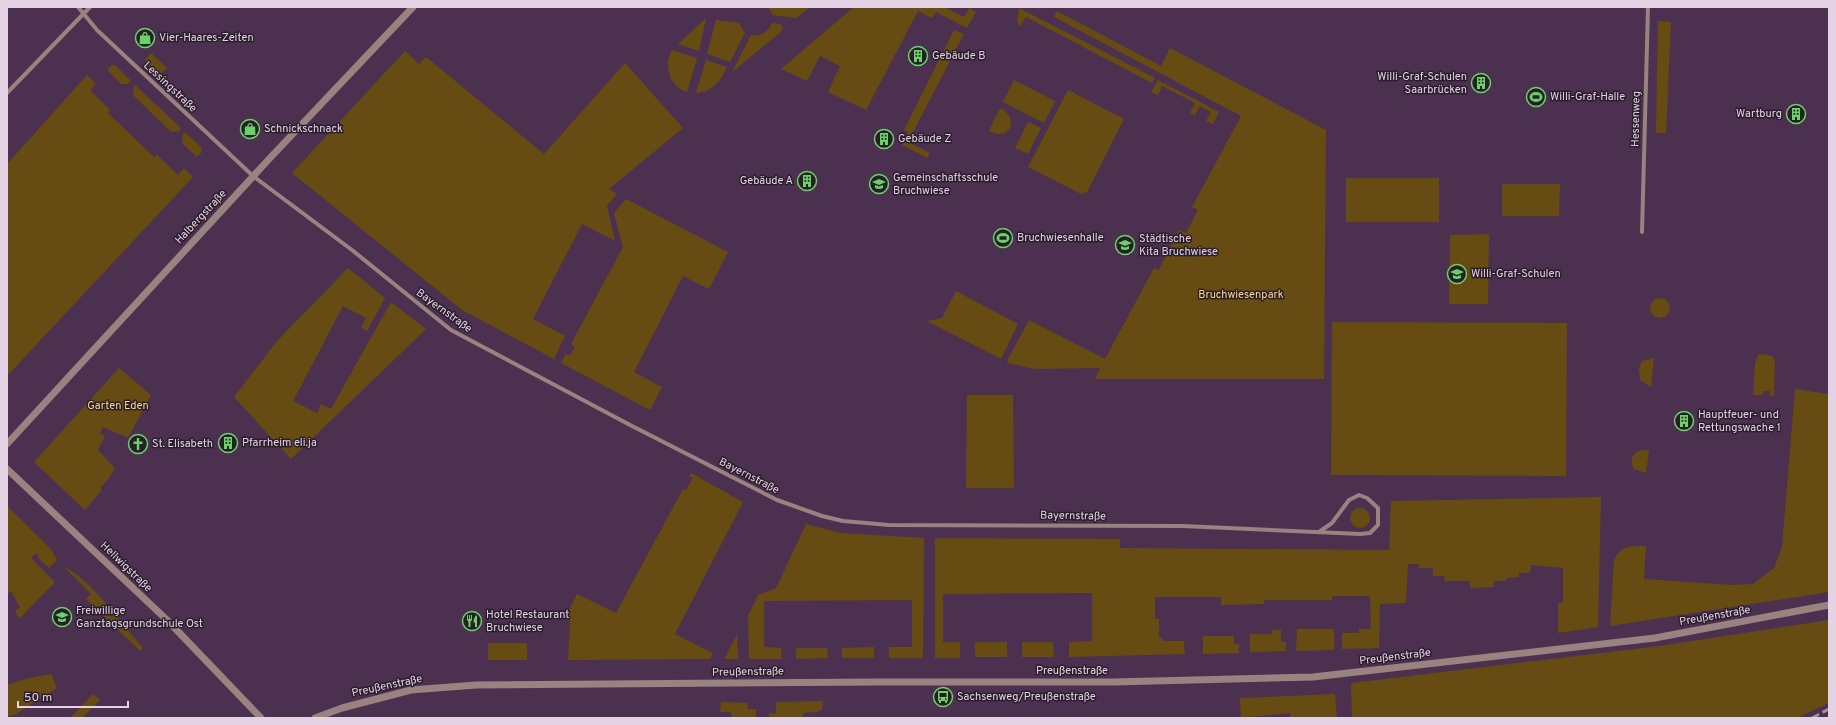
<svg xmlns="http://www.w3.org/2000/svg" width="1836" height="725" font-family="Overpass,sans-serif">
<style>
.green{fill:#664c12}
.lines{fill:none;stroke-linecap:round;stroke-linejoin:round}
.minor{stroke:#9a8280;stroke-width:4}
.tertiary{stroke:#9a8280;stroke-width:7}
.rail{stroke:#a48ea6;stroke-width:3;stroke-dasharray:8 4;stroke-linecap:butt}
.labels{text-anchor:middle;dominant-baseline:central;stroke-width:3;stroke-linejoin:round;paint-order:stroke}
.poi-label{font-size:11px;fill:#e4d2e5;stroke:#2b1e2c;text-anchor:start}
.street-label{font-size:11px;fill:#e4d2e5;stroke:#2b1e2c}
.park-label{font-size:11px;fill:#ffd789;stroke:#2b1e2c}
</style>
<rect width="100%" height="100%" fill="#4c304f"/>
<g class="green">
<polygon points="768,7 811,7 796,18 773,15"/>
<polygon points="854,7 944,7 964,17 969,8 976,12 967,28 936,12 932,18 918,11 866,110 828,92 840,66 820,56 807,81 781,69"/>
<polygon points="1019,8 1155,78 1152,83 1026,17 1020,27 1017,21"/>
<polygon points="1057,11 1161,66 1170,48 1326,130 1324,379 1095,379 1100,368 1035,369 1008,363 1007,361 1029,320 1105,359 1154,268 1159,270 1179,230 1186,233 1198,210 1192,207 1241,116 1054,17"/>
<polygon points="706,18 699,51 678,44"/>
<polygon points="716,20 739,23 745,33 730,62 707,54"/>
<polygon points="1658,21 1671,22 1666,133 1656,133"/>
<path d="M 772,23 L 780,24 L 783,27 L 781,32 L 732,72 L 751,35 C 761,37 768,32 772,23 Z"/>
<polygon points="954,30 964,34 908,142 930,153 927,158 902,145 908,132 904,130"/>
<path d="M 672,50 L 697,58 L 687,92 C 670,87 663,66 672,50 Z"/>
<polygon points="405,51 419,64 426,57 544,154 625,63 683,128 609,189 617,194 607,206 615,241 582,224 533,319 565,336 554,359 462,310 292,173"/>
<polygon points="151,53 167,68 160,74 145,60"/>
<path d="M 706,60 L 727,67 C 720,82 712,92 696,93 Z"/>
<polygon points="112,65 115,65 131,81 128,84 121,84 107,70"/>
<polygon points="87,75 96,84 90,90 110,110 108,113 154,157 157,155 178,175 184,168 193,177 7,376 7,164"/>
<polygon points="1014,80 1055,101 1044,123 1003,102"/>
<polygon points="1158,80 1219,112 1213,124 1206,121 1211,112 1200,106 1195,115 1190,113 1195,103 1162,86 1158,95 1151,92"/>
<polygon points="135,85 181,128 179,131 171,132 134,96 133,88"/>
<polygon points="1068,90 1124,119 1087,192 1081,194 1028,167"/>
<path d="M 1000,108 C 1021,119 1009,142 989,131 Z"/>
<polygon points="1028,122 1041,128 1028,154 1015,148"/>
<polygon points="185,132 202,148 201,153 197,157 182,143 183,134"/>
<rect x="1346" y="178" width="93" height="44"/>
<polygon points="1502,184 1560,184 1559,216 1502,216"/>
<polygon points="626,199 728,252 709,289 683,276 634,372 662,387 650,410 561,363 566,354 570,356 575,347 571,344 623,247 614,213"/>
<polygon points="1489,234 1488,304 1449,304 1450,235"/>
<polygon points="348,268 385,298 367,331 361,328 366,318 343,306 293,401 317,413 321,404 331,409 391,302 426,329 291,459 234,397 277,341"/>
<polygon points="956,291 1018,324 1001,359 927,321 942,318"/>
<circle cx="1660" cy="308" r="10"/>
<polygon points="1332,322 1567,323 1566,476 1331,475"/>
<polygon points="1763,354 1772,356 1775,360 1774,396 1770,396 1770,391 1763,391 1763,395 1753,395 1755,363 1758,355"/>
<polygon points="1654,358 1651,387 1640,380 1639,368 1642,361"/>
<polygon points="119,368 151,395 128,438 103,427 100,433 105,436 98,450 115,468 109,478 100,488 102,490 85,510 34,462"/>
<path d="M 1795,389 L 1829,394 L 1829,592 L 1610,626 L 1614,561 C 1620,545 1631,546 1646,546 L 1644,579 L 1732,585 L 1753,584 L 1774,568 L 1782,547 Z"/>
<polygon points="967,395 1013,395 1014,488 966,488"/>
<path d="M 1642,450 L 1649,450 L 1646,473 L 1634,469 C 1629,459 1632,453 1642,450 Z"/>
<polygon points="691,473 743,502 675,634 713,653 710,659 568,660 570,621 568,612 577,594 616,613 683,489 686,490 693,478 689,476"/>
<polygon points="1601,497 1598,627 1558,633 1558,603 1563,603 1563,568 1531,565 1530,573 1519,573 1519,577 1506,578 1506,581 1494,581 1494,587 1470,588 1470,581 1445,581 1444,576 1433,576 1433,568 1419,568 1419,564 1408,564 1406,603 1380,604 1379,648 1342,649 1342,633 1359,633 1359,629 1371,629 1370,596 1332,596 1332,600 1264,600 1264,604 1221,605 1221,597 1155,597 1155,619 1159,619 1159,638 1163,638 1163,641 1184,641 1185,654 1069,657 1069,642 1092,641 1092,593 943,594 943,642 960,642 960,658 935,658 935,538 1120,539 1120,548 1389,550 1391,501"/>
<polygon points="7,506 50,548 57,560 49,568 37,557 39,556 36,553 31,558 55,582 19,619 15,610 20,608 12,592 7,593"/>
<circle cx="1360" cy="518" r="10"/>
<polygon points="806,524 840,533 924,538 923,658 889,658 889,647 912,647 912,600 764,601 764,647 781,648 782,659 749,659 748,616 758,595 776,588"/>
<path d="M 63,566 C 92,580 121,623 143,648 L 140,651 L 86,599 L 91,594 Z"/>
<polygon points="1829,620 1829,703 1797,718 1352,718 1351,683 1660,646"/>
<polygon points="1297,629 1334,629 1334,650 1296,651"/>
<polygon points="1272,630 1281,630 1281,642 1286,642 1286,651 1250,652 1250,634 1272,634"/>
<polygon points="737,634 738,659 724,659"/>
<polygon points="1203,636 1234,636 1234,644 1239,644 1239,653 1203,654"/>
<rect x="975" y="642" width="32" height="15"/>
<polygon points="1022,642 1053,642 1054,657 1022,657"/>
<rect x="488" y="643" width="39" height="17"/>
<polygon points="874,647 874,658 842,658 842,648"/>
<polygon points="796,648 827,648 828,658 796,659"/>
<polygon points="51,674 57,688 16,714 7,717 7,685 25,679"/>
<polygon points="93,694 100,700 82,718 70,718"/>
<polygon points="1335,694 1337,718 1291,718 1290,713 1241,718 1240,698"/>
<polygon points="823,701 822,710 817,712 803,713 803,718 769,718 769,713 776,714 776,702"/>
<polygon points="721,702 747,703 748,709 756,709 756,718 732,718 731,712 720,712"/>
</g>
<g class="lines">
<g class="minor">
<polyline points="78,7 97,30 253,176 352,250 451,330 632,426 777,500 822,516 843,521 889,525 1183,526 1360,534 1370,533 1378,525 1378,508 1367,498 1359,495 1349,500 1332,523 1319,532"/>
<polyline points="7,93 90,7"/>
<polyline points="1642,232 1648,7"/>
</g>
<g class="tertiary">
<polyline points="7,444 270,158 413,7"/>
<polyline points="7,469 167,620 261,718"/>
<polyline points="315,718 342,708 411,690 476,685 879,682 1114,682 1313,677 1655,638 1829,605"/>
</g>
<polyline class="rail" points="1812,718 1829,709"/>
</g>
<defs>
<symbol id="shop-ring" viewBox="-11 -11 22 22"><circle r="9.5" fill="#2b1e2c" stroke="#68d465" stroke-width="1.5"/><path d="M-5-2.5h2.3a2.7 3.5 0 0 1 5.4 0H5L5.5 6h-11ZM-1.5-2.5h3a1.5 2.3 0 0 0-3 0Z" fill="#68d465"/></symbol>
<symbol id="building-ring" viewBox="-11 -11 22 22"><circle r="9.5" fill="#2b1e2c" stroke="#68d465" stroke-width="1.5"/><path d="M-4-6H4V6H1V3H-1V6H-4ZM-2.5-4.3h1.7v1.8h-1.7ZM.8-4.3h1.7v1.8H.8ZM-2.5-1h1.7V.8h-1.7ZM.8-1h1.7V.8H.8Z" fill="#68d465"/></symbol>
<symbol id="stadium-ring" viewBox="-11 -11 22 22"><circle r="9.5" fill="#2b1e2c" stroke="#68d465" stroke-width="1.5"/><path d="M0-5a6.5 5 0 1 0 0 10a6.5 5 0 1 0 0-10ZM-3.5-1.8h7v3.6h-7Z" fill="#68d465"/></symbol>
<symbol id="school-ring" viewBox="-11 -11 22 22"><circle r="9.5" fill="#2b1e2c" stroke="#68d465" stroke-width="1.5"/><path d="M0-5L7-2L0 1L-7-2ZM-4 1L0 2.5L4 1V4Q0 6-4 4Z" fill="#68d465"/></symbol>
<symbol id="church-ring" viewBox="-11 -11 22 22"><circle r="9.5" fill="#2b1e2c" stroke="#68d465" stroke-width="1.5"/><path d="M-1.2-6h2.4v3.5h3.3v2.4h-3.3V6h-2.4V-.1h-3.3v-2.4h3.3Z" fill="#68d465"/></symbol>
<symbol id="restaurant-ring" viewBox="-11 -11 22 22"><circle r="9.5" fill="#2b1e2c" stroke="#68d465" stroke-width="1.5"/><path d="M-5-6h1v4h1v-4h1v4h1v-4h1v5L-1.5 .5V6h-2V.5L-5-1ZM5-6V6H3V1.5H1.5Q1.5-4 5-6Z" fill="#68d465"/></symbol>
<symbol id="bus-ring" viewBox="-11 -11 22 22"><circle r="9.5" fill="#2b1e2c" stroke="#68d465" stroke-width="1.5"/><path d="M-5-6H5V4H4V6H2V4H-2V6H-4V4H-5ZM-3.5-4V0h7V-4ZM-3.5 1.2v1.5H-2V1.2ZM2 1.2v1.5H3.5V1.2Z" fill="#68d465"/></symbol>
</defs>
<g fill-rule="evenodd">
<use href="#shop-ring" x="134" y="27" width="22" height="22"/>
<use href="#building-ring" x="907" y="45" width="22" height="22"/>
<use href="#building-ring" x="1470" y="72" width="22" height="22"/>
<use href="#stadium-ring" x="1525" y="86" width="22" height="22"/>
<use href="#building-ring" x="1785" y="103" width="22" height="22"/>
<use href="#shop-ring" x="239" y="118" width="22" height="22"/>
<use href="#building-ring" x="873" y="128" width="22" height="22"/>
<use href="#building-ring" x="796" y="170" width="22" height="22"/>
<use href="#school-ring" x="868" y="173" width="22" height="22"/>
<use href="#stadium-ring" x="992" y="227" width="22" height="22"/>
<use href="#school-ring" x="1114" y="234" width="22" height="22"/>
<use href="#school-ring" x="1446" y="263" width="22" height="22"/>
<use href="#building-ring" x="1673" y="410" width="22" height="22"/>
<use href="#building-ring" x="217" y="432" width="22" height="22"/>
<use href="#church-ring" x="127" y="433" width="22" height="22"/>
<use href="#school-ring" x="51" y="606" width="22" height="22"/>
<use href="#restaurant-ring" x="461" y="610" width="22" height="22"/>
<use href="#bus-ring" x="932" y="686" width="22" height="22"/>
</g>
<g class="labels">
<g class="poi-label">
<text x="159" y="38">Vier-Haares-Zeiten</text>
<text x="932" y="56">Gebäude B</text>
<text x="1467" y="77" text-anchor="end">Willi-Graf-Schulen<tspan x="1467" dy="13">Saarbrücken</tspan></text>
<text x="1550" y="97">Willi-Graf-Halle</text>
<text x="1782" y="114" text-anchor="end">Wartburg</text>
<text x="264" y="129">Schnickschnack</text>
<text x="898" y="139">Gebäude Z</text>
<text x="893" y="178">Gemeinschaftsschule<tspan x="893" dy="13">Bruchwiese</tspan></text>
<text x="793" y="181" text-anchor="end">Gebäude A</text>
<text x="1017" y="238">Bruchwiesenhalle</text>
<text x="1139" y="239">Städtische<tspan x="1139" dy="13">Kita Bruchwiese</tspan></text>
<text x="1471" y="274">Willi-Graf-Schulen</text>
<text x="1698" y="415">Hauptfeuer- und<tspan x="1698" dy="13">Rettungswache 1</tspan></text>
<text x="242" y="443">Pfarrheim eli.ja</text>
<text x="152" y="444">St. Elisabeth</text>
<text x="76" y="611">Freiwillige<tspan x="76" dy="13">Ganztagsgrundschule Ost</tspan></text>
<text x="486" y="615">Hotel Restaurant<tspan x="486" dy="13">Bruchwiese</tspan></text>
<text x="957" y="697">Sachsenweg/Preußenstraße</text>
</g>
<g class="street-label">
<text transform="translate(170 87) rotate(43)">Lessingstraße</text>
<text transform="translate(1636 119) rotate(-89)">Hessenweg</text>
<text transform="translate(201 217) rotate(-47)">Halbergstraße</text>
<text transform="translate(444 311) rotate(36)">Bayernstraße</text>
<text transform="translate(749 476) rotate(27)">Bayernstraße</text>
<text transform="translate(1073 516) rotate(1)">Bayernstraße</text>
<text transform="translate(126 567) rotate(44)">Hellwigstraße</text>
<text transform="translate(1715 616) rotate(-10)">Preußenstraße</text>
<text transform="translate(1395 657) rotate(-7)">Preußenstraße</text>
<text x="1072" y="671">Preußenstraße</text>
<text transform="translate(748 672) rotate(-1)">Preußenstraße</text>
<text transform="translate(387 686) rotate(-12)">Preußenstraße</text>
</g>
<g class="park-label">
<text x="1241" y="295">Bruchwiesenpark</text>
<text x="118" y="406">Garten Eden</text>
</g>
</g>
<rect width="1836" height="725" fill="none" stroke="#e4d2e5" stroke-width="16"/>
<path d="M18 701v6h110v-6" fill="none" stroke="#e4d2e5" stroke-width="2"/>
<text x="24" y="701" font-size="12" fill="#e4d2e5" stroke="#2b1e2c" stroke-width="3" paint-order="stroke">50 m</text>
</svg>
